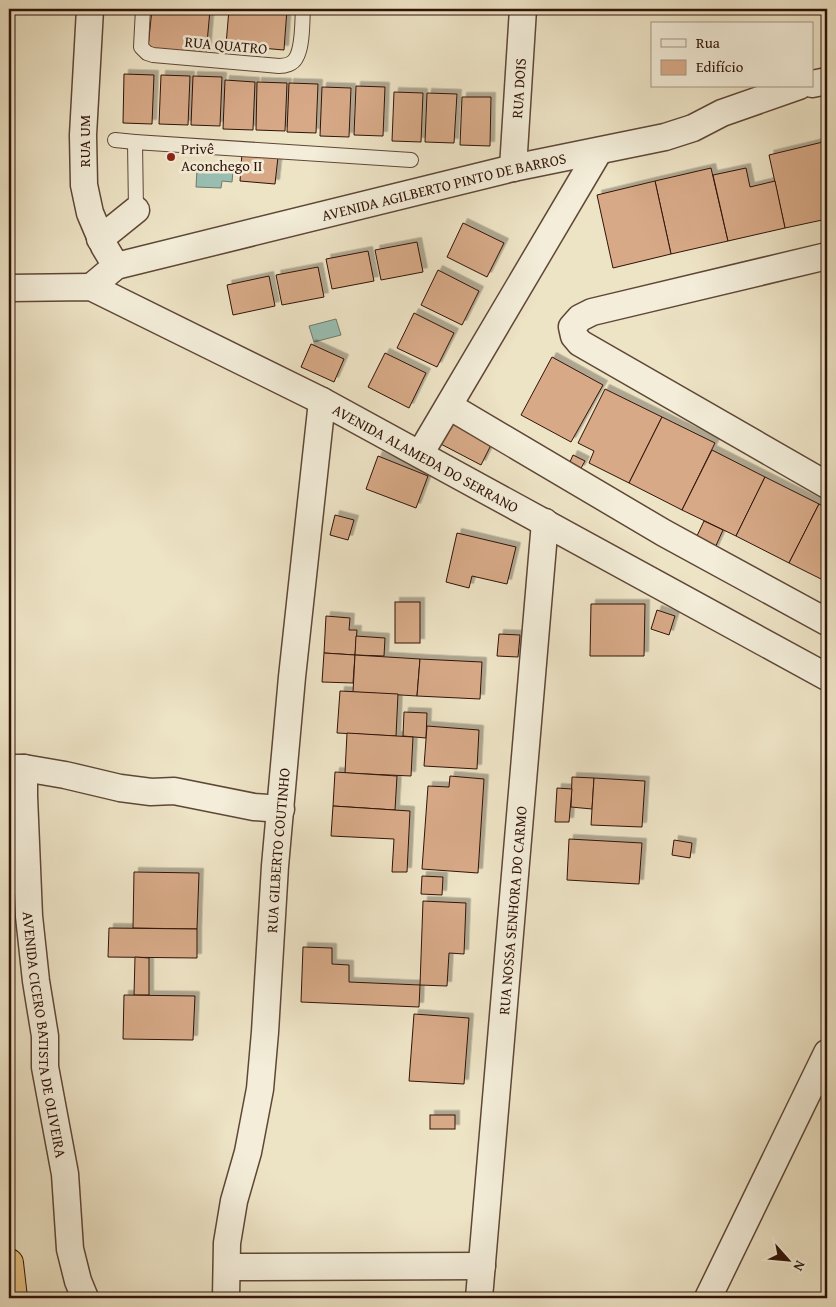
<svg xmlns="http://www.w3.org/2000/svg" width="836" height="1307" font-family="'Gentium Book Plus',serif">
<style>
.water{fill:#99beb1;stroke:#6f7a6d}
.building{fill:#d7a987;stroke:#301308;filter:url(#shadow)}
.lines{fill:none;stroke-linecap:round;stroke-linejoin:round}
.service-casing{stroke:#5f4737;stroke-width:16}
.minor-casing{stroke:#5f4737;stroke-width:29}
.trunk-casing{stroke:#301308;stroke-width:30}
.service{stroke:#f3edd9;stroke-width:14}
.minor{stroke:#f3edd9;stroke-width:26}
.trunk{stroke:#e6c282;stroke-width:28}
.poi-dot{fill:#8f2418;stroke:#f3edd9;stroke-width:2}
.labels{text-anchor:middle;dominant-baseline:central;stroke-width:5;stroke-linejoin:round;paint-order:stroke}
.street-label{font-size:15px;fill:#301308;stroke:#f3edd9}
.poi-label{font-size:15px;fill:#301308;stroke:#f3edd9;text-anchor:start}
</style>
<defs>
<filter id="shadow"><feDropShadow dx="4.5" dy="-4.5" stdDeviation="0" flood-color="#0004"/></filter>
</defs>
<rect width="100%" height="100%" fill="#ede3c5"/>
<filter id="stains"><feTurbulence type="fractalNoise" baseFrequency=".004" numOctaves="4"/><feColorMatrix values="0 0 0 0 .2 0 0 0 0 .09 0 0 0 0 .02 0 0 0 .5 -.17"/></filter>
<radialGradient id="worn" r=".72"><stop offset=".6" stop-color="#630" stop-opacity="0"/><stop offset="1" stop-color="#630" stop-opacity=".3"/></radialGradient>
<g class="water">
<polygon points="197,169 233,171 232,182 222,181 221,188 196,187"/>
<polygon points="336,319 341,335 314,342 309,326"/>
</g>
<g class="building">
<polygon points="152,9 210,10 206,54 148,48"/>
<polygon points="229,9 287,9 284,50 226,45"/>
<polygon points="124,74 154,75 152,124 123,123"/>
<polygon points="161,75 190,76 188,125 159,124"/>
<polygon points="193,76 222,77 220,126 191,125"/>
<polygon points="225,80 255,82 253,130 223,129"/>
<polygon points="257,82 287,83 285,131 256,130"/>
<polygon points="289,83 318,84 316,133 287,132"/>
<polygon points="356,86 385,87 383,136 354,135"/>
<polygon points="322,87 351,88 349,137 320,136"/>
<polygon points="394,92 423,93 421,142 392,141"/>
<polygon points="427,93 457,94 454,143 425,142"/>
<polygon points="462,97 491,97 490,146 460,145"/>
<polygon points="827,141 827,219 785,228 769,155"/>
<polygon points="242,153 278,157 275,184 240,181"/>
<polygon points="711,168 728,241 671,254 655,181"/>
<polygon points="746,168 750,187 775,181 785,228 728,241 713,175"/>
<polygon points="655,181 671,254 613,268 597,195"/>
<polygon points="463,223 504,243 487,277 447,257"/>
<polygon points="417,242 423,272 381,280 375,250"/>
<polygon points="368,251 374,281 332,289 326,259"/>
<polygon points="318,267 324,297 282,305 276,275"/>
<polygon points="438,270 479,291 462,325 421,305"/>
<polygon points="269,276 275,306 233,315 227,285"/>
<polygon points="414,313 454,333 437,367 397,348"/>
<polygon points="311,344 344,359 334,382 301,367"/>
<polygon points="385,353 426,373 409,408 368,387"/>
<polygon points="552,357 603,385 571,442 521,415"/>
<polygon points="605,389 662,417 629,483 589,463 594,451 578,443"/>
<polygon points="450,417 494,439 481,465 437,442"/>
<polygon points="662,417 715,443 682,510 629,483"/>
<polygon points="712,450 765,477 736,536 682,510"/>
<polygon points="573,455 585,461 580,470 569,464"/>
<polygon points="378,456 428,476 416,508 366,489"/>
<polygon points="765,477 819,504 789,563 736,536"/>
<polygon points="819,504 827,508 827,582 789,563"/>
<polygon points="335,515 354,520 348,540 330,535"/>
<polygon points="704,521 723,530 714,550 695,540"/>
<polygon points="457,533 516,547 507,584 472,576 469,588 446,582"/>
<rect x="395" y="602" width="25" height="41"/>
<polygon points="591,604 645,604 644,656 590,656"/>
<polygon points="657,610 675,616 669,635 651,629"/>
<polygon points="326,616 350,618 349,630 357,630 355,655 324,653"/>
<polygon points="499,634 520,635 518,657 497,656"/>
<polygon points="356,636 385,638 384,656 355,655"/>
<polygon points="324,653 355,655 353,683 322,682"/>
<polygon points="355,655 420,659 417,696 353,692"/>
<polygon points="420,659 482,662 480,699 417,696"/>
<polygon points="340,691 398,694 396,736 337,733"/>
<polygon points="404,712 427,713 426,738 403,736"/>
<polygon points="427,726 479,730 477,769 424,766"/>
<polygon points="347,733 413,737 411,776 345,773"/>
<polygon points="335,772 397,776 395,810 333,806"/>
<polygon points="450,776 484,779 478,873 422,869 428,786 449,787"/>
<polygon points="572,777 594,778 592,809 571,807"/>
<polygon points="594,778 645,781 642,827 591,825"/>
<polygon points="557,788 572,789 569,822 555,822"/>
<polygon points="333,806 410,811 407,872 392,872 394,839 331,836"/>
<polygon points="569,839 642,843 639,884 567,880"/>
<polygon points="674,840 692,843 690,858 672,855"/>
<polygon points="134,872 199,873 197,929 133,928"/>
<polygon points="422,876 443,877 442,895 421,894"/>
<polygon points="423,901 466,903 464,954 449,953 447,986 420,985"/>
<polygon points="109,928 197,929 197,958 108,957"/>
<polygon points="303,947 332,948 332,964 349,965 349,982 420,985 419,1007 301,1002"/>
<polygon points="135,957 149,958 149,995 134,995"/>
<polygon points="124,995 195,996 193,1040 123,1039"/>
<polygon points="414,1014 469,1018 464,1084 409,1081"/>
<rect x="430" y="1115" width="25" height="14"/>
</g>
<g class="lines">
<defs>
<g id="service">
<path d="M 143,9 L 141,47 L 147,53 L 153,55 L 279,66 C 285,66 293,64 296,58 C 303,47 302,22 303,9"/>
<polyline points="115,140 135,142"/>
<polyline points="136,210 135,142 411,160"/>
</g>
<g id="minor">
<polyline points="90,9 83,135 84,185 90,213 104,246 116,266"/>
<polyline points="812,84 827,81"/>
<path id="s1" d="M 513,168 L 523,9"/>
<polyline points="100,239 136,210"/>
<polyline points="827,256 592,312 580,318 572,327 574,336 580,343 827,485"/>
<path id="s2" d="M 91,287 L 116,266 L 513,168 L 665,137 L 693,128 L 722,113 L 799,86"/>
<path id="s3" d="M 9,288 L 91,287 L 322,401 L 827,677"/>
<polyline points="449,406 664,533 827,622"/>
<polyline points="420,454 599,151"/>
<polyline points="9,768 24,768 65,775 120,788 151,792 174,791 254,807 281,809"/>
<path id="s4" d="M 24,768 L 24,796 L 29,916 L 36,981 L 45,1036 L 45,1067 L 65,1174 L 70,1249 L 78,1281 L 85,1298"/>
<polyline points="227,1267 482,1266"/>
<path id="s5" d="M 226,1298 L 227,1243 L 234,1201 L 248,1152 L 260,1089 L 265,1032 L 275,866 L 292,677 L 322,401"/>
<path id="s6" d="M 479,1298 L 545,522"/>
<polyline points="708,1298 827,1053"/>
</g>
<polyline id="trunk" points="9,1263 13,1298"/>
</defs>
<use href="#service" class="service-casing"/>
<use href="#minor" class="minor-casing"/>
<use href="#trunk" class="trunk-casing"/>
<use href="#service" class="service"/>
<use href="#minor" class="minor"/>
<use href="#trunk" class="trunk"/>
</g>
<circle class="poi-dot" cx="171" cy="157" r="5"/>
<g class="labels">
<g class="street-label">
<text transform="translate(226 45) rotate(5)">RUA QUATRO</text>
<text stroke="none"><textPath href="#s1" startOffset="80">RUA DOIS</textPath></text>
<text transform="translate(84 141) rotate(-90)">RUA UM</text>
<text stroke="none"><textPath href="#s2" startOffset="370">AVENIDA AGILBERTO PINTO DE BARROS</textPath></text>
<text stroke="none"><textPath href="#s3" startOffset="458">AVENIDA ALAMEDA DO SERRANO</textPath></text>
<text stroke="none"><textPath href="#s5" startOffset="452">RUA GILBERTO COUTINHO</textPath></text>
<text stroke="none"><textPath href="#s6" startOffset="389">RUA NOSSA SENHORA DO CARMO</textPath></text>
<text stroke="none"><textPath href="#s4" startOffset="268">AVENIDA CICERO BATISTA DE OLIVEIRA</textPath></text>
</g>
<g class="poi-label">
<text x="181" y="148">Privê<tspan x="181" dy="17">Aconchego II</tspan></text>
</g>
</g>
<rect width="836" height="1307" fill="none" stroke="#ede3c5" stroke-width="30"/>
<rect x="10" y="10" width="816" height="1287" fill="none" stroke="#301308" stroke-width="2.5"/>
<rect x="15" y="15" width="806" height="1277" fill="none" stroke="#301308"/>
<rect x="651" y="22" width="162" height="65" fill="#f3edd9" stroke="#a59685"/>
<rect x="661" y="39" width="25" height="8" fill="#f3edd9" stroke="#a59685"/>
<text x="696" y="48" font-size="15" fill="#301308">Rua</text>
<rect x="661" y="60" width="25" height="15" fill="#d7a987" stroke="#a59685"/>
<text x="696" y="72" font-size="15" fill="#301308">Edifício</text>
<g transform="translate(788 1260) rotate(117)" stroke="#f3edd9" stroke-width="4" paint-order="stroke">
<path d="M0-4L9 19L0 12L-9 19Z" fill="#301308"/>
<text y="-8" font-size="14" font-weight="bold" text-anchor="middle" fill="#301308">N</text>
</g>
<rect width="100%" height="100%" filter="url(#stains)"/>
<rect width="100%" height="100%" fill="url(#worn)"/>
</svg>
